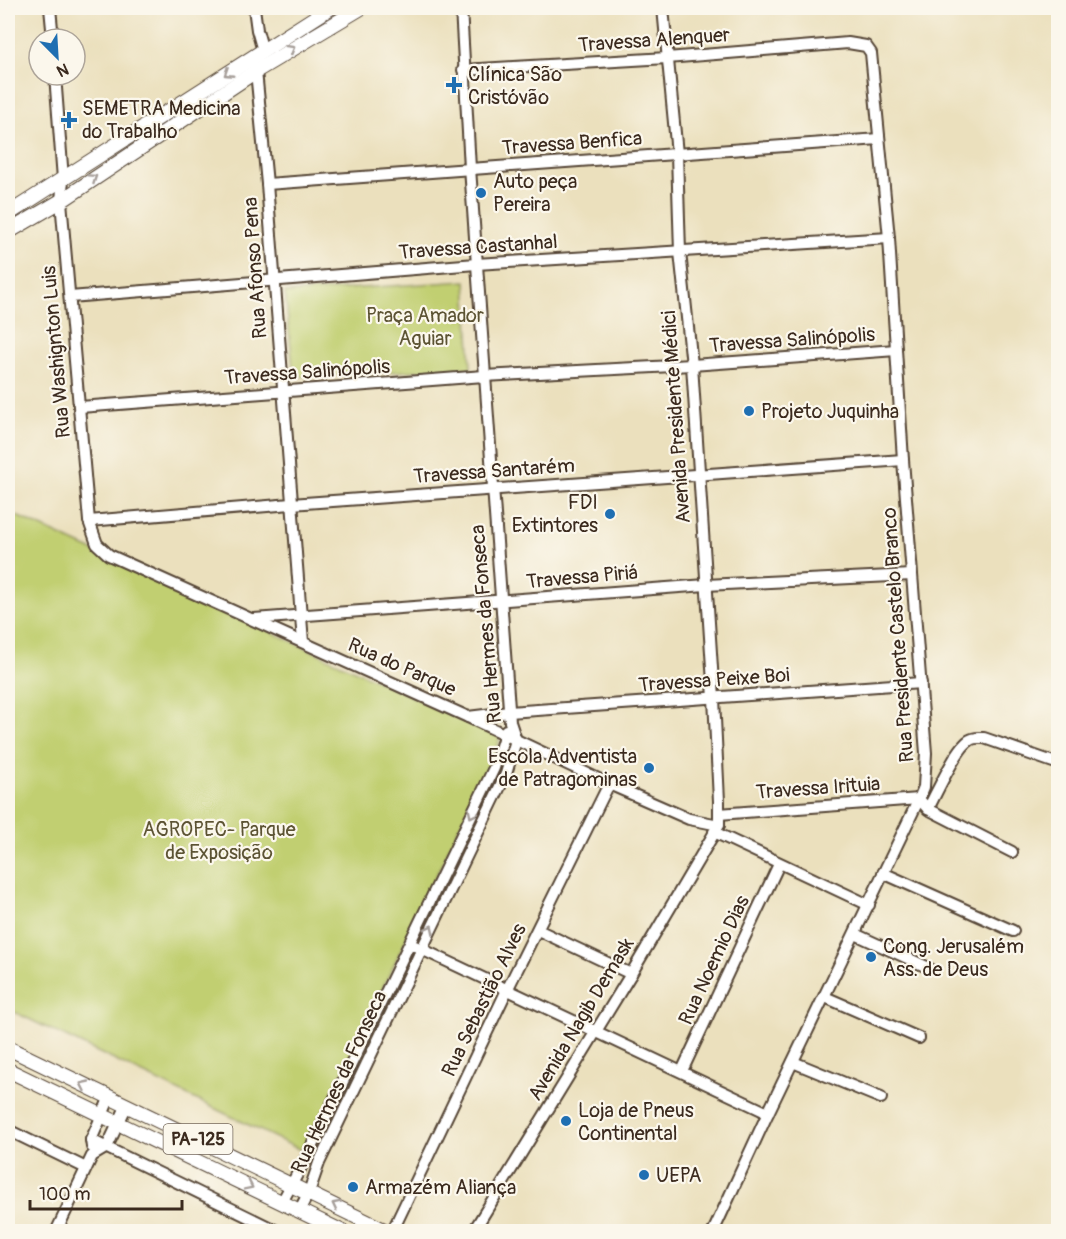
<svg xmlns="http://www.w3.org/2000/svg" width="1066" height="1239" font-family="Pangolin,sans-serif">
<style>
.green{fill:#c1cf71;stroke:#7e7c48;stroke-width:1.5}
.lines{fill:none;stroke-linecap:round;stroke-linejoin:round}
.minor-casing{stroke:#554536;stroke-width:14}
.major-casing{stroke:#554536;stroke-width:16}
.minor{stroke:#fff;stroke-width:10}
.major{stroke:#fff;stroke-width:14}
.oneway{stroke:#a79f9a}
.poi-dot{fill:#1f6fb2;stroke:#fbf7ec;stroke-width:2}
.labels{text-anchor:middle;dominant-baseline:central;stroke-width:4.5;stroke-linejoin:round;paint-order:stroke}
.shield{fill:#fbf7ec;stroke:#75685c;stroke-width:1.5}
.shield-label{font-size:18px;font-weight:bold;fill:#3b2a1e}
.street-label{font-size:20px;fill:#3b2a1e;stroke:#fbf7ec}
.poi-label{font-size:20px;fill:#3b2a1e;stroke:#fbf7ec;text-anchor:start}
.park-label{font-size:20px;fill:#5c5333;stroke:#fbf7ec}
</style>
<rect width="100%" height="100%" fill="#fbf7ec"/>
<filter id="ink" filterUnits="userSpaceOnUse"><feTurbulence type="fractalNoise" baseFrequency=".0167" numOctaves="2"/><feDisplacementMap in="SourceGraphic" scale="12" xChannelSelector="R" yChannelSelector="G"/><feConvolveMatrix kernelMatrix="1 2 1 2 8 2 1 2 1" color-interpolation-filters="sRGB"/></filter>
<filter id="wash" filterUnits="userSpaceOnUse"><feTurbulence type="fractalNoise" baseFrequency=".008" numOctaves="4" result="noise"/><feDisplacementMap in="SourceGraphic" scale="24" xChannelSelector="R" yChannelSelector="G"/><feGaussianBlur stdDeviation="1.35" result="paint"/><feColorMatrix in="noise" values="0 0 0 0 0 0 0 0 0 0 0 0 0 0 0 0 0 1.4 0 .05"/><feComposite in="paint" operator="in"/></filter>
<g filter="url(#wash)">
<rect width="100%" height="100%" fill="#ebe0bd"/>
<g class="green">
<polygon points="466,281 471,368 294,377 285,293"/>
<polygon points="8,512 499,736 499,743 305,1152 8,1009"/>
</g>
</g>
<g filter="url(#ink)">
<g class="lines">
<defs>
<g id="minor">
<polyline points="50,8 53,39"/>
<polyline points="254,8 257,30 263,51"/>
<polyline points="463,70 667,58 848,43 866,46 871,53 889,238 903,460 926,753 924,787 919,799 768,1113 713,1232"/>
<polyline points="256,71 267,184 303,642"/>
<polyline points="55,75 63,179 61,201 89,521 97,544 109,555 468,717 609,784 689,819 719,825"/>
<polyline points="267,184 879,139"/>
<polyline points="70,297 476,264 889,238"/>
<polyline points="80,407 484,376 692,365 896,350"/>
<polyline points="89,521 291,504 903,460"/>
<polyline points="254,619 706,585 912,575"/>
<polyline points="468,717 509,712 921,683"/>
<path d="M 928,809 C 936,794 957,747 970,740 C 974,737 979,738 984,738 L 1053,762"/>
<polyline points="719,814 919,799 928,809 1012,852"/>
<polyline points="714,832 869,905"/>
<polyline points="883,873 1013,931"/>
<polyline points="538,930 631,974"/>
<polyline points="855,934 929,968"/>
<polyline points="415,946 768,1113"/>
<polyline points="825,997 919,1038"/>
<polyline points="793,1062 881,1098"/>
<polyline points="682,1071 779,864"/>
<polyline points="8,1130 86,1168"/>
<polyline points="91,1140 279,1232"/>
<polyline points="92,1147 91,1140 110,1097"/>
<polyline points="282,1202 306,1158 494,768 506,730"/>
<polyline points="299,1211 309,1192 319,1163 506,774 516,740 510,722 470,168 461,8"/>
<polyline points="56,1232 92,1156 107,1147 127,1105"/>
<polyline points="392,1232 507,990 609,784"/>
<polyline points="473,1232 631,974 719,825 719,801 714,698 692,365 680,252 677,154 663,8"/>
</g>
<g id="major">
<polyline points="8,214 330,8"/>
<polyline points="8,232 61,201 256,71 361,8"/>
<polyline points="8,1048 388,1232"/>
<polyline points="8,1070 343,1232"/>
</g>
</defs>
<use href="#minor" class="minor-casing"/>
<use href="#major" class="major-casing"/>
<use href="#minor" class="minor"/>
<use href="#major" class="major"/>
</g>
<defs><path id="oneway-chevron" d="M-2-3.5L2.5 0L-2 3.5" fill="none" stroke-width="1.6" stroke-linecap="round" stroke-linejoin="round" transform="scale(1.5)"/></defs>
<g class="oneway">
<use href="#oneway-chevron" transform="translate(291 49) rotate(-31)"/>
<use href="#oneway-chevron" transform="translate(228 73) rotate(147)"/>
<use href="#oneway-chevron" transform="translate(93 178) rotate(-34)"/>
<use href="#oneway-chevron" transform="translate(472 814) rotate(116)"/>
<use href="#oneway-chevron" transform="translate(430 929) rotate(-64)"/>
<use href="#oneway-chevron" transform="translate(84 1085) rotate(-155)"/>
<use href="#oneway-chevron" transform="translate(249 1186) rotate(26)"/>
<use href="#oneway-chevron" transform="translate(336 1205) rotate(-153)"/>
</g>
</g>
<g class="poi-dot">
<path d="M451 76h6v6h6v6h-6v6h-6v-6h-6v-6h6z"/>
<path d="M66 111h6v6h6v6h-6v6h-6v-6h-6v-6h6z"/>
<circle cx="481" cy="193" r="6"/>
<circle cx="749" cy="411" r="6"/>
<circle cx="610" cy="514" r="6"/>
<circle cx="649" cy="768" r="6"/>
<circle cx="871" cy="957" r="6"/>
<circle cx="566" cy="1121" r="6"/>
<circle cx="644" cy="1175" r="6"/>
<circle cx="353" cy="1187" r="6"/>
</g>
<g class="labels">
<rect class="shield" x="163.5" y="1124" width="69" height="30" rx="4.5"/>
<g class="shield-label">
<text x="198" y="1139">PA-125</text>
</g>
<g class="street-label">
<text transform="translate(654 40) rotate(-4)">Travessa Alenquer</text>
<text transform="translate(572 143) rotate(-4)">Travessa Benfica</text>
<text transform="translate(478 247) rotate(-4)">Travessa Castanhal</text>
<text transform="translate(255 268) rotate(-94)">Rua Afonso Pena</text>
<text transform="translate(792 340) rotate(-4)">Travessa Salinópolis</text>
<text transform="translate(56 352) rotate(-95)">Rua Washignton Luis</text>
<text transform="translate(307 372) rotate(-4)">Travessa Salinópolis</text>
<text transform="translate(676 417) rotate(-94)">Avenida Presidente Médici</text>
<text transform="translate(494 471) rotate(-4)">Travessa Santarém</text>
<text transform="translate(582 577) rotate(-5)">Travessa Piriá</text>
<text transform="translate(486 624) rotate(-95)">Rua Hermes da Fonseca</text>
<text transform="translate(898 635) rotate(-94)">Rua Presidente Castelo Branco</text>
<text transform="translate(402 667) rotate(24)">Rua do Parque</text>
<text transform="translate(714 680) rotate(-4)">Travessa Peixe Boi</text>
<text transform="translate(818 788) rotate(-4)">Travessa Irituia</text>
<text transform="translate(714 960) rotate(-65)">Rua Noemio Dias</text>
<text transform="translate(484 1000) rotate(-64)">Rua Sebastião Alves</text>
<text transform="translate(581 1019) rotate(-59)">Avenida Nagib Demask</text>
<text transform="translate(339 1082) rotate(-65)">Rua Hermes da Fonseca</text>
</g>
<g class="poi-label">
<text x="468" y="74">Clínica São<tspan x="468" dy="23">Cristóvão</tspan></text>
<text x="82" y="108">SEMETRA Medicina<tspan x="82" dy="23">do Trabalho</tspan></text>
<text x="493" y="181">Auto peça<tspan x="493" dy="23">Pereira</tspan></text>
<text x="761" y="411">Projeto Juquinha</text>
<text x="598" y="502" text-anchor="end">FDI<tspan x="598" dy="23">Extintores</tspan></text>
<text x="637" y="756" text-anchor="end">Escola Adventista<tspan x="637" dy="23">de Patragominas</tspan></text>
<text x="883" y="946">Cong. Jerusalém<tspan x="883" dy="23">Ass. de Deus</tspan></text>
<text x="578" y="1110">Loja de Pneus<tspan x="578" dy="23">Continental</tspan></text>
<text x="656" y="1175">UEPA</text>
<text x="365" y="1187">Armazém Aliança</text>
</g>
<g class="park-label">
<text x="425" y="315">Praça Amador<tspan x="425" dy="23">Aguiar</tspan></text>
<text x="219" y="829">AGROPEC- Parque<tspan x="219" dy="23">de Exposição</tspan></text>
</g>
</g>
<rect width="1066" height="1239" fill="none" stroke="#fbf7ec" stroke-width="30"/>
<g transform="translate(57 57) rotate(156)"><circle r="28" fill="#fbf7ec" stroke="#aea59a" stroke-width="1.5"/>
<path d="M0-4.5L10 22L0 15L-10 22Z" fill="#1f6fb2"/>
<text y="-9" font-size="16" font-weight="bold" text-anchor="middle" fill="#3b2a1e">N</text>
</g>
<path d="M30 1200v9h152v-9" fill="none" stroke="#3b2a1e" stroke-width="3"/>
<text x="39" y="1200" font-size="18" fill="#3b2a1e" stroke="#fbf7ec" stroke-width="4.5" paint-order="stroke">100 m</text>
</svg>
